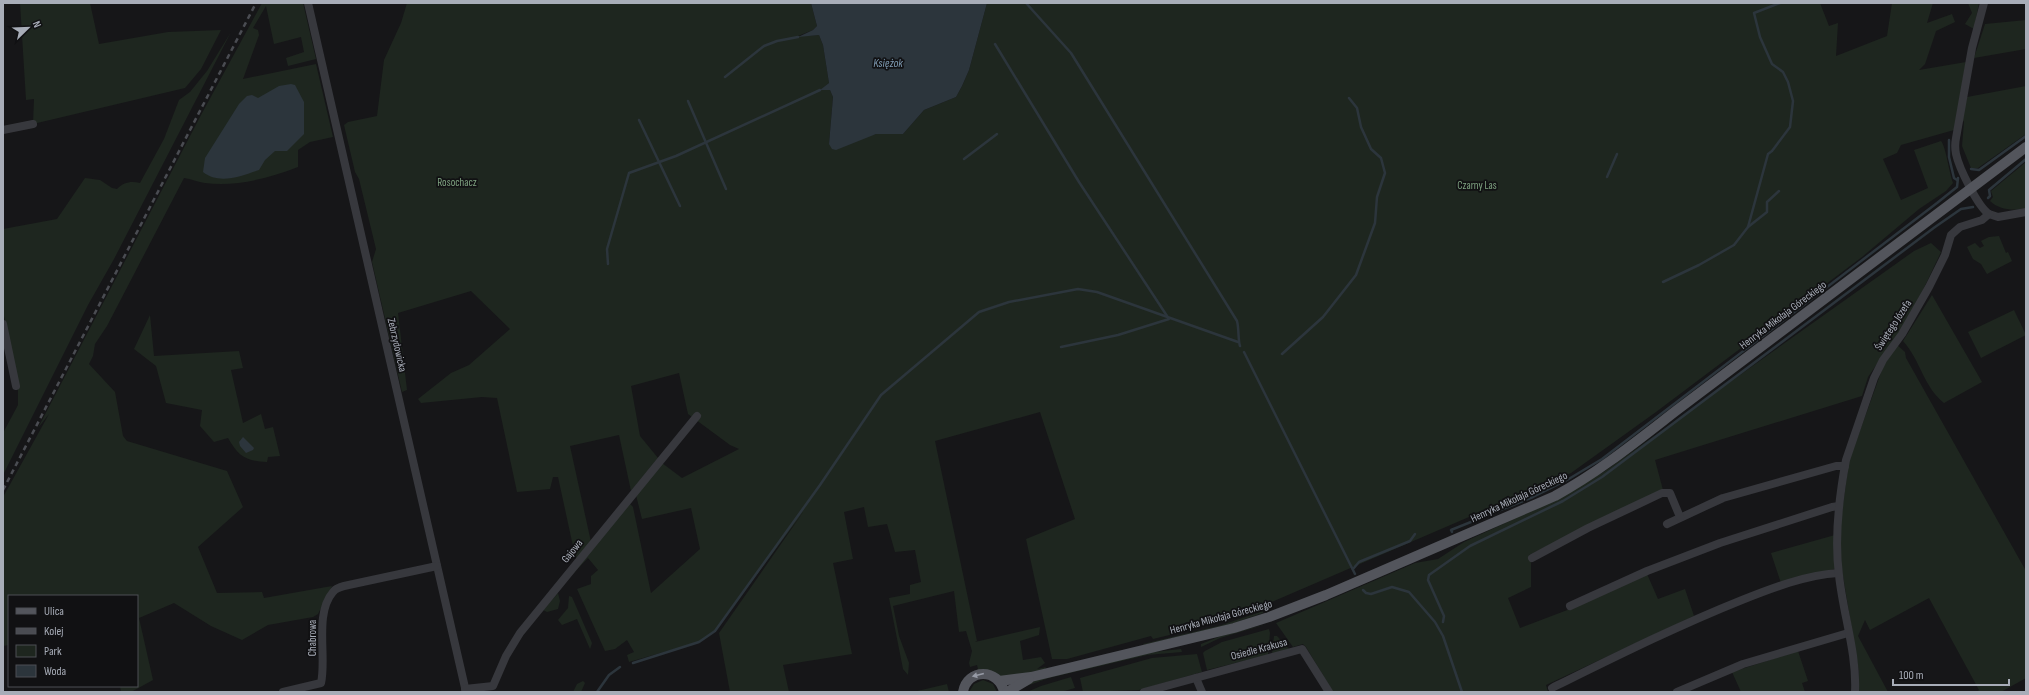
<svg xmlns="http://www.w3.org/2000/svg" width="2029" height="695" font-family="'Sofia Sans Condensed',sans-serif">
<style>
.green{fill:#1e261f}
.water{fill:#2c353c}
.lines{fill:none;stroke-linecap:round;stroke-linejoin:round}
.stream{stroke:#2c353c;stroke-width:2.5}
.minor{stroke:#37383d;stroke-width:8}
.major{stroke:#53555c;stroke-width:10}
.rail{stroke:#4a4c52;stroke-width:2.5;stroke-dasharray:5 4;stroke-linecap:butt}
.oneway{fill:#979ba6}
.labels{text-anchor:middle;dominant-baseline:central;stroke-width:3.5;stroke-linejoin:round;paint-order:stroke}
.park-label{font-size:11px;fill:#7fa381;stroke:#111113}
.street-label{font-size:11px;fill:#a8adb8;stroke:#111113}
.water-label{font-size:12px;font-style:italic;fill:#7f9bb3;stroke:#111113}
</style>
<rect width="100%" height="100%" fill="#161618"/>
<g class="green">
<polygon points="20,3 90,3 99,44 168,32 221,30 201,69 185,88 33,124 34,99 26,100"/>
<path d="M 262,3 L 303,3 L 316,59 L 288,66 L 286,58 L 304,52 L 301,37 L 274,44 L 266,6 L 253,28 L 258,30 L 259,35 L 243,79 L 316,64 L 333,137 L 310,142 L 298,150 L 298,167 C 269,178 237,187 205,183 C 198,182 191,179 184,178 L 107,326 L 95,344 L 93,356 L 89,364 L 115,392 L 123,436 L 127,441 L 227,471 L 243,507 L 198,547 L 217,593 L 262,592 L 264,598 L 332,586 L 318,614 L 313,617 L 268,625 L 242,640 L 211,626 L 174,603 L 139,618 L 153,680 L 131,692 L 121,692 L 120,686 L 137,686 L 137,596 L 9,596 L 9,645 L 3,646 L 3,497 L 49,414 L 38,428 L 201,115 Z"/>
<path d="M 407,3 L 811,3 L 817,26 L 813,30 L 798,36 L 819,35 L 823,45 L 829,83 L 821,90 L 830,90 L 833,97 L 829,144 L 876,134 L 903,134 L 924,110 L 956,97 L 962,86 L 969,70 L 987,3 L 1820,3 L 1829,26 L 1838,23 L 1836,56 L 1887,36 L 1892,3 L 1933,3 L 1927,23 L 1952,14 L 1955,22 L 1936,31 L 1925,64 L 1919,70 L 1966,62 L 1954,130 L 1901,145 L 1897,153 L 1883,159 L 1901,200 L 1928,188 L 1914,150 L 1941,141 C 1946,147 1949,172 1953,183 L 1946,191 L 1919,209 L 1862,257 L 1656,412 L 1571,473 L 1251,611 L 1198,623 L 1198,628 L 1153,639 L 1151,636 L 1067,659 L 1052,659 L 1026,539 L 1075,519 L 1040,412 L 935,441 L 977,641 L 975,642 L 1040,627 L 1039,635 L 1020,641 L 1023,660 L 1041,657 L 1045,663 L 1037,669 L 1046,667 L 1045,669 L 1007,678 L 977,670 L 978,669 L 977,665 L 970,667 L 969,663 L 972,651 L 966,631 L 959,632 L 954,591 L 893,606 L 899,636 L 909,663 L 908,675 L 903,669 L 889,598 L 910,594 L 910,585 L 921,582 L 915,550 L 895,552 L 887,524 L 868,527 L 864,507 L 844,512 L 853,559 L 833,563 L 852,654 L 783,665 L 789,692 L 730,692 L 719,633 L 804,511 L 715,631 L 699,642 L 629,662 L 627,655 L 634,652 L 627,640 L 615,649 L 605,651 L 577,589 L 591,584 L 591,576 L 598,570 L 588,558 L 570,577 L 629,503 L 633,507 L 651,593 L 700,549 L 691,508 L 642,519 L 636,495 L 662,463 L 682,478 L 739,449 L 730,445 L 688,414 L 679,373 L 631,386 L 640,436 L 658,458 L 631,491 L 619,435 L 570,446 L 591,542 L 576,560 L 558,477 L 553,477 L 550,489 L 517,492 L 497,398 L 482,397 L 421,403 L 418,399 L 451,373 L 469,365 L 510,329 L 471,291 L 398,313 L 407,390 L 402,392 L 372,262 L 376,249 L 359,179 L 355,172 L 344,125 L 348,122 L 377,116 L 384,60 L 401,23 Z"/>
<polygon points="1968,3 1979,3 1974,29 1965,24 1972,13"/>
<polygon points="2026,20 2026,49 1974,58 1985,24"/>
<path d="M 231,32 L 114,259 L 88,305 L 3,475 L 3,433 L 18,405 L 18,389 L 3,311 L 3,229 L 57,219 L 85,178 L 100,180 L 112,188 L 117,189 C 124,182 131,181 140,183 L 164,139 L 179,100 L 190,92 L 207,71 Z"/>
<polygon points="2026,86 2026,134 1978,168 1971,168 1962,146 1964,122 1962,119 1967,97"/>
<path d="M 2026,162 L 2026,208 C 2014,211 1999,210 1990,201 L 1993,197 L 1991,191 Z"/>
<polygon points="1999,236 2006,253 2008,252 2012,261 1987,274 1981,264 1973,259 1967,247 1975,243 1980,248 1984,246 1981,241 1989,237"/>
<polygon points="1931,243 1941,252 1923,290 1901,329 1868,377 1862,396 1655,460 1663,490 1529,555 1531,561 1531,587 1508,598 1520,628 1570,609 1647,574 1658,599 1685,589 1694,616 1546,685 1548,692 1333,692 1306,647 1303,644 1293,647 1276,623 1415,563 1438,559 1464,542 1538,508 1605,471 1914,251"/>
<path d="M 1932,295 L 1982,382 L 1944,403 C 1923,386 1921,361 1903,341 Z"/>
<polygon points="2014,310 2026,335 1981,358 1968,332"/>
<path d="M 150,315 L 154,356 L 239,351 L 243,368 L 231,370 L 243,423 L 261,414 L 265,429 L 273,427 L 280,456 L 268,457 L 267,462 C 246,461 239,457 228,438 L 214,442 L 200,426 L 202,410 L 166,403 L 156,366 L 134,349 Z"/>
<polygon points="1897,345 1905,352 1906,358 2026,571 2026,678 2001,692 1977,692 1979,690 1929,598 1870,630 1865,620 1858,636 1888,692 1857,692 1859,672 1841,564 1840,527 1849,461 1883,367"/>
<polygon points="1835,535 1835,569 1781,583 1771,553"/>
<polygon points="558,593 560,601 558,609 547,612 543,610"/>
<polygon points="569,596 572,597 592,643 590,649 577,619 562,625 558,620 568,608"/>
<polygon points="1263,611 1263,613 1231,624 1144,645 1143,644 1222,625"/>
<polygon points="1267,624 1220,638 1201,647 1201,644 1221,636"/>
<polygon points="1269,629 1270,633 1268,655 1207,670 1203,653 1205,651 1222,642"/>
<polygon points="1274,636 1277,636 1289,649 1272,654"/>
<polygon points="1181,649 1182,652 1147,655 1049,678 1018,689 1037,680 1153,652"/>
<polygon points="1798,651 1808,681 1802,683 1805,692 1741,692 1732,672"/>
<polygon points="1197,654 1202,672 1139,690 1083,692 1080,678 1152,658"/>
<polygon points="1071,677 1075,688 1061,692 1027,692 1041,686"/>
<polygon points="983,680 993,684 997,692 969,692 974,684"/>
<polygon points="583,681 585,683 581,692 573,692 577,684"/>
<polygon points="947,684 949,692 913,692"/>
</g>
<g class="water">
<polygon points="811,3 987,3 969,70 962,86 956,97 924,110 903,134 876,134 836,150 832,149 829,144 833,97 830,90 820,90 829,83 823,45 819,35 798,37 813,30 817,26"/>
<path d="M 291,84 L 295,85 L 304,102 L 304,134 L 287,151 L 275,151 L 265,160 L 259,170 C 242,176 219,185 203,172 L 205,158 L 239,104 L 247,96 L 252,95 L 258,98 L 279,86 Z"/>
<polygon points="243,437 254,448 253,450 246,453 240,446 239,442"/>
</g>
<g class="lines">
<g class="stream">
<path d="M 1026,3 L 1071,53 L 1237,321 C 1239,328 1238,341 1240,346"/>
<polyline points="995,44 1079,182 1169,319 1118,335 1061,347"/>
<polyline points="725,77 764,46 777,41 798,37"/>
<polyline points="688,101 726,189"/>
<polyline points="639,120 680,206"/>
<polyline points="1949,140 1949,157 1954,178 1957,180"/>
<polyline points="964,159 997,134"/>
<polyline points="1971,169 1979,170 2026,136"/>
<polyline points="1607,177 1617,154"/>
<polyline points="1988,198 1990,196 1989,190 2026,159"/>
<polyline points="1748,227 1767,212 1767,202 1779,191"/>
<polyline points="608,264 607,249 629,173 676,156 820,90"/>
<polyline points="1663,282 1699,265 1734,245 1748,227 1768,154 1772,151 1790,127 1793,101 1788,82 1783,72 1772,64 1760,37 1754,13 1780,3"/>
<polyline points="1244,352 1355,574"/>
<polyline points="1282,354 1323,317 1356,275 1375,223 1377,197 1385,173 1381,158 1371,149 1361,127 1357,108 1349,98"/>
<polyline points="1452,532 1451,530 1533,497 1567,480 1602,459 1937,203 1957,187 1958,178"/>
<polyline points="1353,569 1359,562 1410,541 1415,534"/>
<polyline points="1363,590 1366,593 1371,594 1392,587 1409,592 1435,622 1443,636 1462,692"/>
<polyline points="1443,622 1444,616 1428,580 1429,575 1470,546 1563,501 1602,477 1935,227 1961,209 1973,207"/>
<polyline points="633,663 699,642 715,631 820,485 881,395 979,312 1009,302 1078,289 1097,292 1238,342"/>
<polyline points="597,692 609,675 620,667"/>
</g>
<g class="minor">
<polyline points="308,3 466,692"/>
<polyline points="3,130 33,124"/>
<polyline points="1989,214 1998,217 2026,212"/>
<polyline points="3,324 16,386"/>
<polyline points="1667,524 1723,498 1836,466 1845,466"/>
<polyline points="1532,558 1588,528 1662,493 1670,493 1680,517"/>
<polyline points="1570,606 1647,571 1720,543 1832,507 1839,506"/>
<polyline points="1196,678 1202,692"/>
<path d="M 1552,688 C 1615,657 1677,626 1742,600 C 1772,588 1806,575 1838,573"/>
<polyline points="465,689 493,686 506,656 520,633 697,416"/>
<path d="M 283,692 L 321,683 C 327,657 314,614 333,592 C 335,589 340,587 344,586 L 437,566"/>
<polyline points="1144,692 1302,649 1329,692"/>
<polyline points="1677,692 1743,664 1848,633"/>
<path d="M 1855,692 C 1857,653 1843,614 1839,575 C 1834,537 1839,497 1846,460 L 1874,378 L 1883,360 L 1902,334 L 1929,287 L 1945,255 L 1951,235 L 1960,227 L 1982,220 L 1989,214 C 1978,207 1959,168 1956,154 C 1955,149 1955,143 1956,138 L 1972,48 L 1984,3"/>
</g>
<g class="major">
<path d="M 999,681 L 1031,677 L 1234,628 L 1269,617 L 1326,595 L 1555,496 C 1599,472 1637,441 1677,410 L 2026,147"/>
<path d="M 963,692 C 967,668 999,668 1004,692"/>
<polyline points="1007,692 1029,679"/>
</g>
<polyline class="rail" points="3,490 256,3"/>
</g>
<defs><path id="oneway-solid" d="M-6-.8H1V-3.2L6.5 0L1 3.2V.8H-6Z"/></defs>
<use class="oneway" href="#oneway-solid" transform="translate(978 675) rotate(166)"/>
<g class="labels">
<g class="park-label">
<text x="457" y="182">Rosochacz</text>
<text x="1477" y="185">Czarny Las</text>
</g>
<g class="street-label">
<text transform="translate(1783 315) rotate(-37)">Henryka Mikołaja Góreckiego</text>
<text transform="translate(1893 325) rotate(-57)">Świętego Józefa</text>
<text transform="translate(397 345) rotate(77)">Zebrzydowicka</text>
<text transform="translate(1519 497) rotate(-25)">Henryka Mikołaja Góreckiego</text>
<text transform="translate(572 551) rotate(-51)">Gajowa</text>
<text transform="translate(1221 617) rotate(-15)">Henryka Mikołaja Góreckiego</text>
<text transform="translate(312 638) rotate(-90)">Chabrowa</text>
<text transform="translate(1259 649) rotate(-15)">Osiedle Krakusa</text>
</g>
<g class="water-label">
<text x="888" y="63">Księżok</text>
</g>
</g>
<rect width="2029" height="695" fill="none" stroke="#a8adb8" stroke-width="8"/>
<rect x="8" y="595" width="130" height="92" fill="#111113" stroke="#4d4f55"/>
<rect x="16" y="608" width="20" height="6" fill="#53555c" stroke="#4d4f55"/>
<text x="44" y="615" font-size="12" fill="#a8adb8">Ulica</text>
<rect x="16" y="628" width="20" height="6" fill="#4a4c52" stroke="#4d4f55"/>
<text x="44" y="635" font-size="12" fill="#a8adb8">Kolej</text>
<rect x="16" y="645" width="20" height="12" fill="#1e261f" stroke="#4d4f55"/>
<text x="44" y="655" font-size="12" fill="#a8adb8">Park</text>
<rect x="16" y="665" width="20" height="12" fill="#2c353c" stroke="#4d4f55"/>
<text x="44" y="675" font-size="12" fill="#a8adb8">Woda</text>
<g transform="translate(28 28) rotate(67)" stroke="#111113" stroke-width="3" paint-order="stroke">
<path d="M0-3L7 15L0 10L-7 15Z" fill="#a8adb8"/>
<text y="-6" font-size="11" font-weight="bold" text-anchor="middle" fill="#a8adb8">N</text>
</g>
<path d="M1893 679v6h116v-6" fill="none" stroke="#a8adb8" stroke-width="2"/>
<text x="1899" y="679" font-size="12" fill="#a8adb8" stroke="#111113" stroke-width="3" paint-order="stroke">100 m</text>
</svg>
